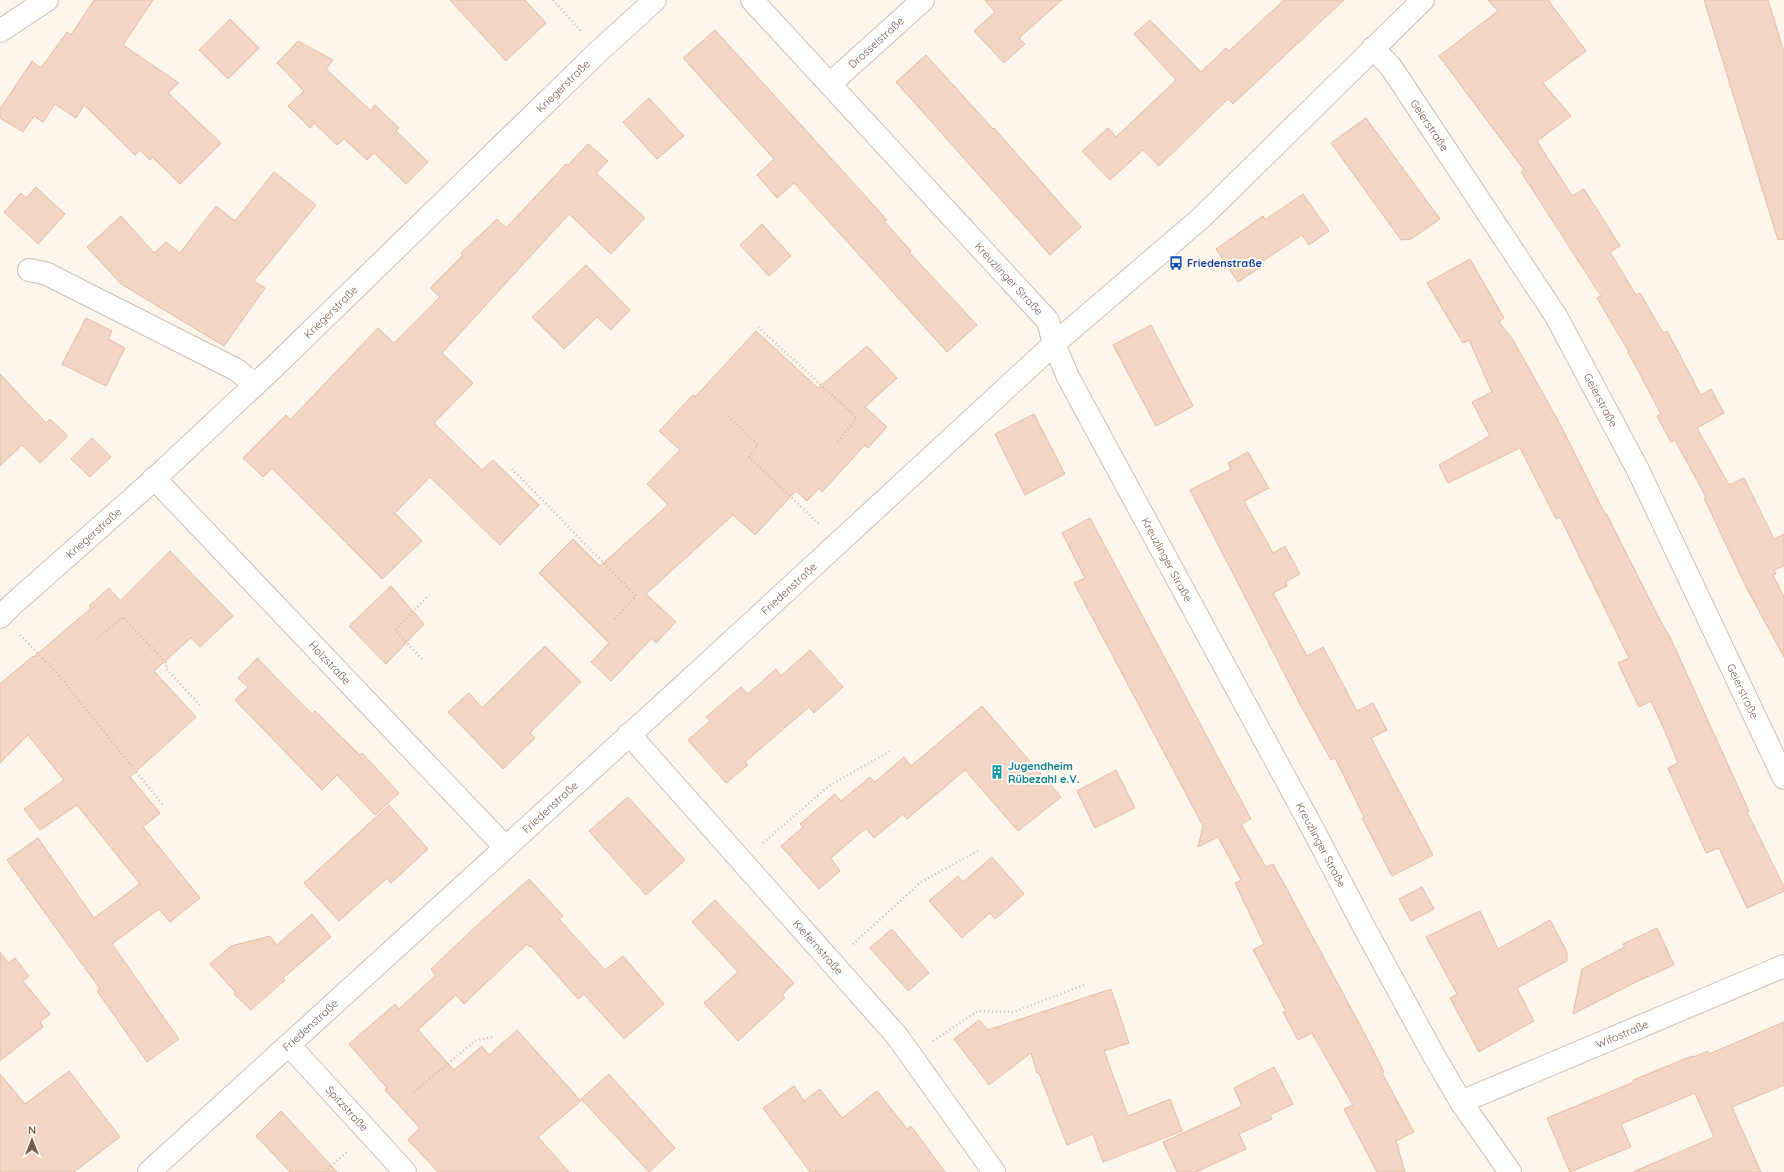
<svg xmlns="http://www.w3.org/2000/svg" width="1784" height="1172" font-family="Quicksand,sans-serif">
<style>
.building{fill:#f3d5c3;stroke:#e6bba3}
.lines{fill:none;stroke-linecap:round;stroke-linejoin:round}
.minor-casing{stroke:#d1beb0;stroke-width:24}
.path{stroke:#d9b8a5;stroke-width:2.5;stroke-dasharray:1 3;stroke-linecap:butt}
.minor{stroke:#fff;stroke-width:22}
.labels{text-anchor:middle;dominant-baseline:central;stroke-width:4;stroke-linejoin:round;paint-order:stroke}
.street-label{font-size:11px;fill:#7a5c4d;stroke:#fffaf3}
.transit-label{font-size:11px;font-weight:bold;fill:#164399;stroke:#fffaf3;text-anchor:start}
.culture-label{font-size:11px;font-weight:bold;fill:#0d838f;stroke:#fffaf3;text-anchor:start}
</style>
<rect width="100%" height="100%" fill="#fdf6ec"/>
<g class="building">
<polygon points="94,0 153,0 123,45 179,83 168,93 221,143 180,184 152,157 150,160 140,150 135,155 84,105 76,118 55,104 43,122 34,116 23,132 0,118 0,109 32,61 41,68 67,32 71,35"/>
<polygon points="450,0 525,0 546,23 506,61"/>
<polygon points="985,0 1062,0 1019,38 1025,44 1004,63 974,31 995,12"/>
<polygon points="1284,0 1344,0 1233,104 1228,99 1159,166 1143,150 1110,180 1082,151 1108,128 1116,137 1176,80 1134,34 1150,20 1201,72 1226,48 1229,51"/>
<polygon points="1488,0 1548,0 1586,51 1543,83 1571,116 1537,141 1572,196 1584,189 1620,246 1610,252 1636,295 1640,293 1663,333 1667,331 1701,395 1711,389 1724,413 1697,428 1729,485 1744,478 1774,539 1784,534 1784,566 1774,570 1776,574 1773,575 1784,597 1784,657 1746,587 1704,498 1706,497 1675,440 1671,442 1657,416 1661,414 1628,352 1629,352 1597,298 1601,296 1521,172 1524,170 1439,56 1498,11"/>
<polygon points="1704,0 1768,0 1784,52 1784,239 1778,240"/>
<polygon points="230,19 259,48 228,79 199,50"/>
<polygon points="715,30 887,220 884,221 911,251 909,252 977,325 947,352 794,183 777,198 757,175 774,159 683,58"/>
<polygon points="298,41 333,60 326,69 371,111 375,105 399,128 396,131 428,162 406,184 374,153 367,160 344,139 337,145 314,123 310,128 288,106 304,91 277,63"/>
<polygon points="926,55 993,129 994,128 1081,227 1050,255 896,82"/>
<polygon points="649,98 684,136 657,159 623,122"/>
<polygon points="1366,118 1440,219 1411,239 1401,240 1331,143"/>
<polygon points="588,144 608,161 596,173 645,218 611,254 569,214 442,353 473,383 434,423 482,470 493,460 539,505 500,545 430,477 395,513 422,541 382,579 272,468 263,477 243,458 286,415 290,420 378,328 394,343 440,297 430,288 463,255 461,253 497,219 506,228 566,164 568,165"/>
<polygon points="274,172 316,205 254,281 265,288 224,346 121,284 87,247 121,216 154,253 166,242 180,253 216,206 235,221"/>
<polygon points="36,187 65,214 38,244 4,212 21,193 26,198"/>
<polygon points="1303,194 1329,231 1309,245 1302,235 1260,263 1262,266 1238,282 1216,249 1263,216 1265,220"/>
<polygon points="762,224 791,256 769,276 740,245"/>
<polygon points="1470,259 1504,318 1499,322 1513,340 1560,424 1605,514 1606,513 1662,624 1670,637 1749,811 1747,812 1784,887 1784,891 1747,908 1719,848 1706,853 1668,768 1678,763 1664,729 1651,701 1639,707 1618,663 1629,658 1560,517 1556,519 1520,448 1448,483 1439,465 1490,436 1472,402 1492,392 1469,340 1463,343 1427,283"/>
<polygon points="586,265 630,310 611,330 597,317 564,349 532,317"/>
<polygon points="86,318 112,331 108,339 125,348 106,386 62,364"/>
<polygon points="1151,325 1193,406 1156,426 1113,345"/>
<polygon points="756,331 818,388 867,346 897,378 865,407 887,427 868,448 865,445 822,492 819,488 807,501 796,491 755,535 733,515 646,594 676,622 656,643 652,638 611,681 591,662 609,643 539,573 573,539 600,566 668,505 647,484 680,450 659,431 693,395 695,397"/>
<polygon points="0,374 46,423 50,419 68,436 40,463 22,445 0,466"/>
<polygon points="1034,414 1065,474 1025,495 995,434"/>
<polygon points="92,438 111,457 90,477 71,459"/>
<polygon points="1248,452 1269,488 1244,501 1273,553 1285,546 1300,574 1286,582 1287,586 1273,593 1307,656 1323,647 1357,711 1373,703 1387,730 1371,738 1433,855 1392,876 1362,818 1364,817 1335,758 1331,760 1301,706 1190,490 1231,469 1228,463"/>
<polygon points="1090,518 1251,819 1241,824 1266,867 1273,864 1289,893 1367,1038 1384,1072 1382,1073 1414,1132 1396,1141 1405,1172 1377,1172 1344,1109 1353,1105 1312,1033 1298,1040 1283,1012 1286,1011 1253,950 1264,944 1235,883 1241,880 1218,837 1198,847 1203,826 1074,583 1085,578 1062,533"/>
<polygon points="170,551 233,616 200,647 191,638 154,671 196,717 130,777 160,813 143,827 200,898 170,922 159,909 112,944 179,1039 147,1062 97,991 100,989 7,860 38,838 94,918 140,884 77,805 40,830 24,809 64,780 28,735 0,763 0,684 33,656 34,657 91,608 89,606 109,588 120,601"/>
<polygon points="391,586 424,624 386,664 349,626"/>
<polygon points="545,646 581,682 530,733 535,738 503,769 448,712 469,693 482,708"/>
<polygon points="810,650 843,687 814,713 809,707 745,762 748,765 726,783 688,740 710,721 706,717 741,687 748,694 776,669 781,676"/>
<polygon points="257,658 312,714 315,711 360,755 362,753 399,793 375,815 337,775 322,790 235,700 248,687 238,678"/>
<polygon points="982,706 1061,797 1018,831 965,770 907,819 903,814 874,838 866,828 831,858 840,871 819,889 781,846 803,827 800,824 835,794 841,801 870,777 875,782 904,757 911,766"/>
<polygon points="1116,770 1135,808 1095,828 1077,791"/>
<polygon points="628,797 685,860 646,895 589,831"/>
<polygon points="389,805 428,849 391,883 387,878 339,921 304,883"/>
<polygon points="992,857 1024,894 995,919 990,913 962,938 929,901 958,876 963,882"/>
<polygon points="529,879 563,916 559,919 605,970 623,956 664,1004 624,1039 584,994 578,999 531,946 530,947 527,944 464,1004 456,995 418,1030 454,1070 482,1046 489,1055 517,1030 581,1101 538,1137 569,1172 438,1172 408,1140 420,1128 385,1090 387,1088 349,1044 395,1004 399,1009 436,975 431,969 475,927"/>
<polygon points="1422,887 1434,909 1411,921 1399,899"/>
<polygon points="715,900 794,983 782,995 785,998 738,1041 704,1003 738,972 692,922"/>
<polygon points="1480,911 1498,949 1550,920 1567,952 1567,961 1517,988 1534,1021 1479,1052 1450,998 1457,994 1426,937"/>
<polygon points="312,914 331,937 283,978 285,980 251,1010 234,994 236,993 210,964 231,946 270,936 277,945"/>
<polygon points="1657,928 1674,965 1640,980 1573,1014 1582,969 1625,947 1623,944"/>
<polygon points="892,929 929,973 908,991 870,948"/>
<polygon points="0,952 8,963 15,958 29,976 23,981 50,1014 40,1022 43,1027 0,1061"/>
<polygon points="1111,989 1129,1043 1104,1051 1128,1116 1170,1099 1182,1131 1103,1162 1093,1134 1067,1145 1039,1073 1037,1073 1031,1053 989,1085 954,1039 979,1020 988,1030"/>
<polygon points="1784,1022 1784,1085 1732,1107 1761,1172 1633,1172 1714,1137 1695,1093 1621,1124 1631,1147 1570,1172 1547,1118 1634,1082 1633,1080 1692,1056 1693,1057 1708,1051 1709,1054"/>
<polygon points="1274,1067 1293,1104 1270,1115 1272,1119 1239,1134 1246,1149 1196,1172 1177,1172 1163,1142 1242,1106 1234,1088"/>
<polygon points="69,1071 120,1137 74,1172 0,1172 0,1074 25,1104"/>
<polygon points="609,1074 675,1148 649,1172 581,1099"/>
<polygon points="794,1086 804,1101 820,1089 842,1118 877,1091 907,1129 911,1126 945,1172 810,1172 763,1108"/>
<polygon points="281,1111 337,1172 290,1172 256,1136"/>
</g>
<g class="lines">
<defs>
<g id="minor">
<path id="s1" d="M 752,0 L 1048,321 L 1054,344 L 1068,377 L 1315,833 L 1364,927 L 1433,1054 L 1461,1102 L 1510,1172"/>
<polyline points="0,31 47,0"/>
<path id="s2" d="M 1373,48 L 1391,67 L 1556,316 L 1638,470 L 1784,778"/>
<path id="s3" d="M 830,84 L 923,0"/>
<polyline points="29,270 45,273 237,370 255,385"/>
<path id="s4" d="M 154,478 L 505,847"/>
<path id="s5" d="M 0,617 L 12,605 L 150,483 L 273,368 L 599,51 L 655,0"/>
<path id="s6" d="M 629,734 L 897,1036 L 994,1172"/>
<path id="s7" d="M 289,1045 L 405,1172"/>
<path id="s8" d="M 1461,1102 L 1784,966"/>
<path id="s9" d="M 149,1172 L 681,688 L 1054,344 L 1201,218 L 1423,0"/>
</g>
</defs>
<use href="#minor" class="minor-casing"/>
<g class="path">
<polyline points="553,0 581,31"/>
<polyline points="758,327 857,418 837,442"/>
<polyline points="728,416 758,445 749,457 819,524"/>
<polyline points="512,469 636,596 613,621"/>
<polyline points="20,635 56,672 163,805"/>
<polyline points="97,639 123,617 167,664 166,669 202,707"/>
<polyline points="422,659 395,630 429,595"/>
<polyline points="763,843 829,786 890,751"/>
<polyline points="853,944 921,882 978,851"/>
<polyline points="933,1041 978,1011 1014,1012 1084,985"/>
<polyline points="414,1092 475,1041 492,1037"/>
<polyline points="325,1172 348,1151"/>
</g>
<use href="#minor" class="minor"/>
</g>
<defs>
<symbol id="bus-bare" viewBox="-9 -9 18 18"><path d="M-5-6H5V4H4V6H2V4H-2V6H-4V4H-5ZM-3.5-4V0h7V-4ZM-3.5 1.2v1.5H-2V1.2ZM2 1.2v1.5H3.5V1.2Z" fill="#1a4fb4" stroke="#fffaf3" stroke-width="2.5" paint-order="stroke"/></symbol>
<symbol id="building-bare" viewBox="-9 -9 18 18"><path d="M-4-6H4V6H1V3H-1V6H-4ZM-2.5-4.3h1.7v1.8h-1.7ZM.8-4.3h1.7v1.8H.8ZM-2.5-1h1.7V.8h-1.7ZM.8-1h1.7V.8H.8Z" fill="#0f9aa8" stroke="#fffaf3" stroke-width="2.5" paint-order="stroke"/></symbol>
</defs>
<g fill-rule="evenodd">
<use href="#bus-bare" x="1166" y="253" width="20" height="20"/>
<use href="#building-bare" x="987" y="762" width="20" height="20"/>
</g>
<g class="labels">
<g class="street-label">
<text stroke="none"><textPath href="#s3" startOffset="62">Drosselstraße</textPath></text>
<text stroke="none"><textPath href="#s5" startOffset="774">Kriegerstraße</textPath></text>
<text stroke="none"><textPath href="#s2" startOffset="96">Geierstraße</textPath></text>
<text stroke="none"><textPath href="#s1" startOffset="379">Kreuzlinger Straße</textPath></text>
<text stroke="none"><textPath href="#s5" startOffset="450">Kriegerstraße</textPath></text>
<text stroke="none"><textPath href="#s2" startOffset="420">Geierstraße</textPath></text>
<text stroke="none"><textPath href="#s5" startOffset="126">Kriegerstraße</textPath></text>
<text stroke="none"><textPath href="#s1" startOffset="704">Kreuzlinger Straße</textPath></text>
<text stroke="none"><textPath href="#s9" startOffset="866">Friedenstraße</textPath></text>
<text stroke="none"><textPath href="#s4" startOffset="255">Holzstraße</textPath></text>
<text stroke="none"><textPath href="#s2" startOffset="744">Geierstraße</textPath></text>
<text stroke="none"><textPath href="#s9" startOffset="542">Friedenstraße</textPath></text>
<text stroke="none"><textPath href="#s1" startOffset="1028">Kreuzlinger Straße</textPath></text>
<text stroke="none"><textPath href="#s6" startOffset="285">Kiefernstraße</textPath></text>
<text stroke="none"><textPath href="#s9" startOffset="218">Friedenstraße</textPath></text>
<text stroke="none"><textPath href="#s8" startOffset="175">Wifostraße</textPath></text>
<text stroke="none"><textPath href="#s7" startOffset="86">Spitzstraße</textPath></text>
</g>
<g class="transit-label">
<text x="1187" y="263">Friedenstraße</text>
</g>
<g class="culture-label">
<text x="1008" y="766">Jugendheim<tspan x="1008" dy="13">Rübezahl e.V.</tspan></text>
</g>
</g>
<g transform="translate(32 1140)" stroke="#fffaf3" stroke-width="3" paint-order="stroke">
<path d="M0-3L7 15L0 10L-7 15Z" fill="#7a5c4d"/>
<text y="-6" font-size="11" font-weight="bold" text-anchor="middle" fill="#7a5c4d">N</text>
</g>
</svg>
